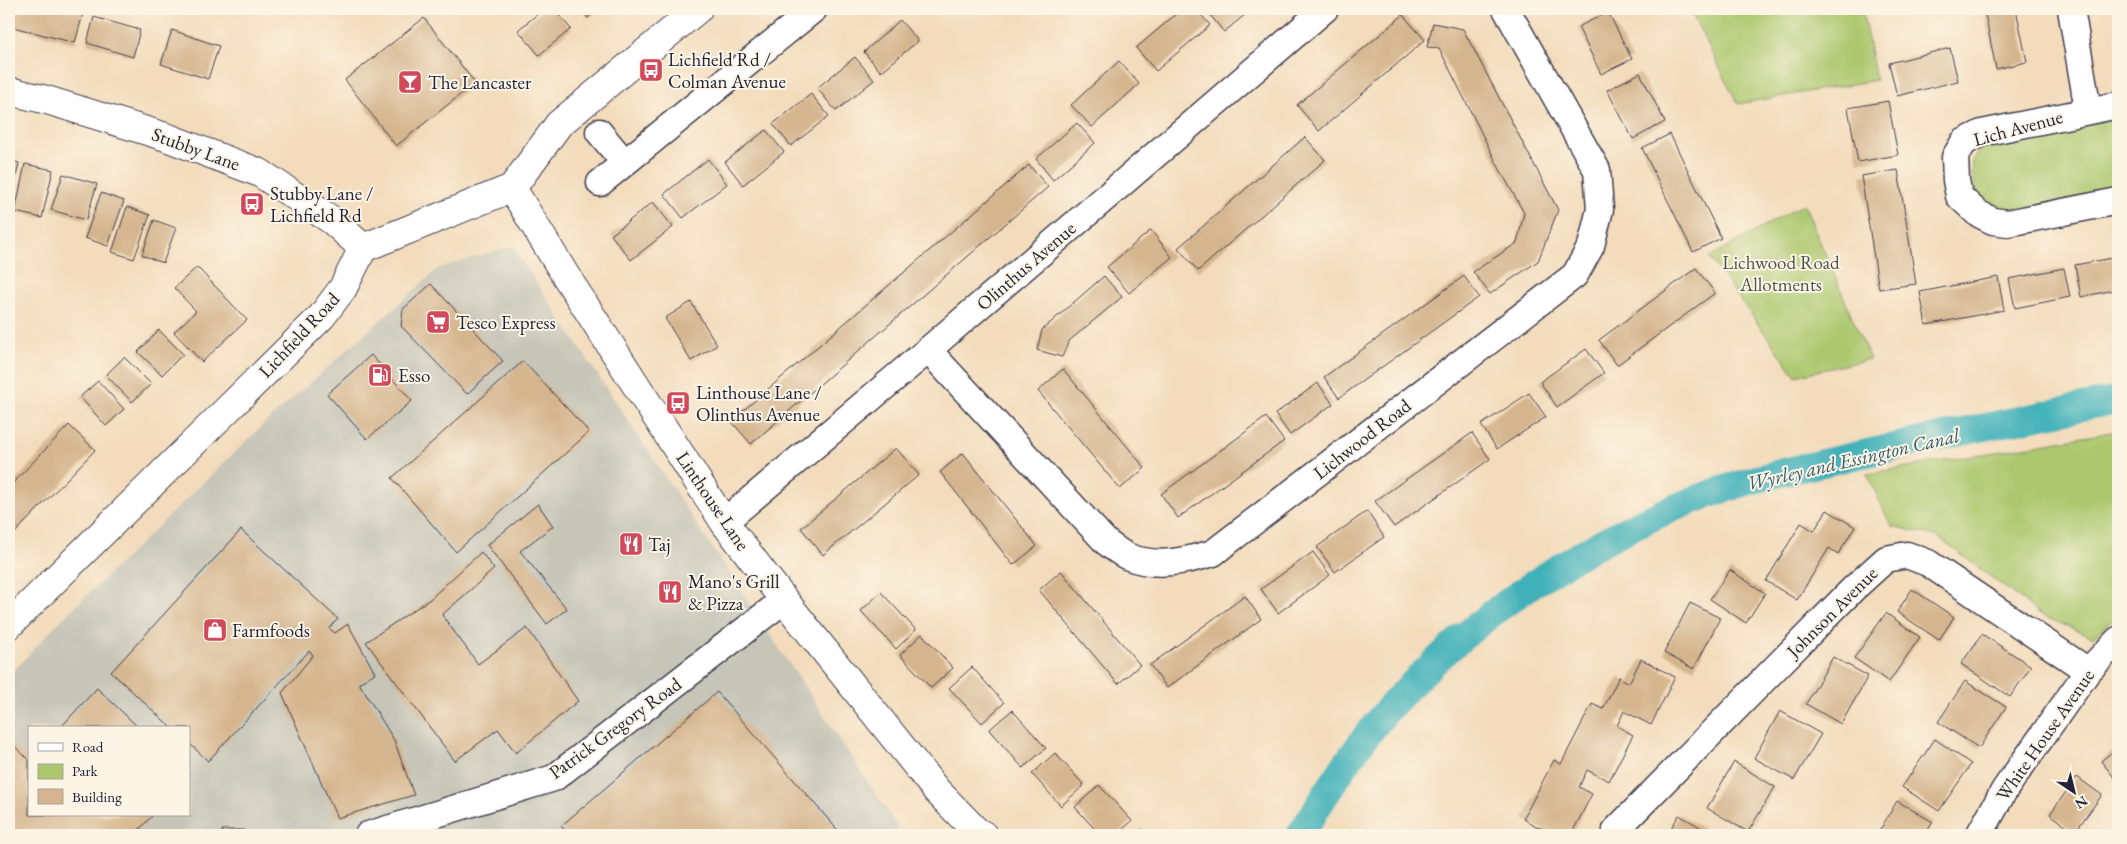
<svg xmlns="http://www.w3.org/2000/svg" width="2127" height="844" font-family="'EB Garamond',serif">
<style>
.industrial{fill:#c6c5b8;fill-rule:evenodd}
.green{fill:#acc76d;stroke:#677454}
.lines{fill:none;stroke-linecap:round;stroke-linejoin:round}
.canal{stroke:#41b1b9;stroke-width:28}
.building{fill:#d5b58e}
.street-casing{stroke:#413e4e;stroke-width:29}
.secondary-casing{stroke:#413e4e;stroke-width:30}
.primary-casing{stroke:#413e4e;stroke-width:30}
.street{stroke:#fff;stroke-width:26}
.secondary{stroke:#fff;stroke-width:28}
.primary{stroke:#fff;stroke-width:28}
.labels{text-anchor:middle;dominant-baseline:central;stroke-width:4;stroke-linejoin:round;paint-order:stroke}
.poi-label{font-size:19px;fill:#22223b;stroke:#fcf5e5;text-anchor:start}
.street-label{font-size:19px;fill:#22223b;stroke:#fcf5e5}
.park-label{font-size:19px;fill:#4b544a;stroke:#fcf5e5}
.water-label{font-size:20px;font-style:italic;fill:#2e5b6d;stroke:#fcf5e5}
</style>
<rect width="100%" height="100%" fill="#fcf5e5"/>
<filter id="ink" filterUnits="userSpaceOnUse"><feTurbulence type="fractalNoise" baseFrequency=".02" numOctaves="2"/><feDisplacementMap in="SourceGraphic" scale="10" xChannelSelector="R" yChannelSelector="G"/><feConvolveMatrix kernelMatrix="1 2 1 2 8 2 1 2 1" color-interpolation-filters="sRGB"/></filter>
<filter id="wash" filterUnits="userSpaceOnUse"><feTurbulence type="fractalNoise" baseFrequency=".0096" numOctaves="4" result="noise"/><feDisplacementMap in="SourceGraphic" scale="20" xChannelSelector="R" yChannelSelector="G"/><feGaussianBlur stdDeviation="1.12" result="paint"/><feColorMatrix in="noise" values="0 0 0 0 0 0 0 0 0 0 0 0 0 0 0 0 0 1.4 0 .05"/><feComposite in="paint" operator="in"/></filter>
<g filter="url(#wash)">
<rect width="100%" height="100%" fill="#f3dbbb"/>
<path class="industrial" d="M 512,246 L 903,835 L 9,835 L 9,676 L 56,625 L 265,423 L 439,268 ZM 29,728 L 189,728 L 189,815 L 29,815 Z"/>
<g class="green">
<polygon points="1737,9 1862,9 1876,80 1738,104 1692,14"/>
<polygon points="2118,118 2118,191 2001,214 1983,205 1976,190 1972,174 1973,159 1981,149 1993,141"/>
<polygon points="1804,204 1870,359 1796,376 1709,257"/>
<polygon points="2118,431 2118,615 2093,637 2043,616 1936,536 1891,526 1867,474"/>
</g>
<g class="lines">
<path class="canal" d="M 1300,835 C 1327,792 1355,747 1389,708 C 1473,616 1582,542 1699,498 C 1755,477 1813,465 1872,452 C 1954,433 2036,416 2118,400"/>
</g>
<g id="blocks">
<g class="building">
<polygon points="9,9 67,9 83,13 75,43 9,26"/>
<polygon points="544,9 554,9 571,29 539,55 518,30"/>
<polygon points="581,9 599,9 588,18"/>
<polygon points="1182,9 1196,9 1210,25 1156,71 1136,48"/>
<polygon points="1208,9 1252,9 1224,32 1206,10"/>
<polygon points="1984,9 2016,9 2027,62 1996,69"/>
<polygon points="1608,12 1632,59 1601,74 1578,27"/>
<polygon points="1403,15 1425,40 1319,131 1297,105"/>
<polygon points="94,17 140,30 133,57 87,43"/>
<polygon points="424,18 475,83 396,146 345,80"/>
<polygon points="900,20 918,41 881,72 864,52"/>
<polygon points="1433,23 1463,29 1558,210 1538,261 1490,294 1473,272 1517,243 1524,213 1497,164 1439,48 1427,47"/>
<polygon points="172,30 219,46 208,79 161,64"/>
<polygon points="1950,48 1958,81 1897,96 1889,63"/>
<polygon points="855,57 874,80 836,111 817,88"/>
<polygon points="1119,61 1139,84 1092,127 1071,105"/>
<polygon points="1640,73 1665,122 1633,139 1607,90"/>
<polygon points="811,94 829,116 791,146 773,124"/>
<polygon points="1888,101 1898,155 1858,162 1848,108"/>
<polygon points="1077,123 1095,143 1053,180 1036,159"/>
<polygon points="766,130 784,152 743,185 725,162"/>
<polygon points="1670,134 1721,238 1693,252 1642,148"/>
<polygon points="1305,137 1325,160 1198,271 1178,248"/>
<polygon points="708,159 727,184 683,218 664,194"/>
<polygon points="9,160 19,163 10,206 9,206"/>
<polygon points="25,164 53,170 42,218 15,212"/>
<polygon points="1029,165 1048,187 751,444 731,421"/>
<polygon points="1898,170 1916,284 1879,289 1861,176"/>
<polygon points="63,174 97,184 86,220 51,210"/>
<polygon points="101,193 124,201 108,246 85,238"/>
<polygon points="653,202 673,227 631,260 611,235"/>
<polygon points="127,207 150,215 134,259 112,252"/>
<polygon points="154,220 176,228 163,263 142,255"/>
<polygon points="1151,230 1172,257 1129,293 1107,267"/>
<polygon points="2118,257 2118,289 2081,297 2075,265"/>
<polygon points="197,267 247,320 202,362 174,332 196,311 174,288"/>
<polygon points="1696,268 1715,293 1617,365 1599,340"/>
<polygon points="2064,268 2070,297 2015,308 2009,279"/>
<polygon points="1104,276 1122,297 1069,341 1062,357 1037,350 1042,330"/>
<polygon points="1464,276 1479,297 1339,398 1324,377"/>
<polygon points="1998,277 2004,310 1926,325 1920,292"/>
<polygon points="431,284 503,361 467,394 401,326 403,309"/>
<polygon points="691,302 717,345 691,361 665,318"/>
<polygon points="159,330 183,354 162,375 138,352"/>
<polygon points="1586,349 1604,373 1557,407 1540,382"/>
<polygon points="371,355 412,401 367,439 327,394"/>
<polygon points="124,357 151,384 132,402 106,375"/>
<polygon points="523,361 589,432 456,552 392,478"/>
<polygon points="1063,369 1145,468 1120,489 1038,391"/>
<polygon points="98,381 124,409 106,426 80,397"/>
<polygon points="1318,383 1333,404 1290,435 1275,414"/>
<polygon points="1529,393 1546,417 1497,449 1481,425"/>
<polygon points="1266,417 1284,441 1178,518 1161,494"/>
<polygon points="69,425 95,450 9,539 9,487"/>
<polygon points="1472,433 1490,459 1394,527 1375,501"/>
<polygon points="896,448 919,475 823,555 801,528"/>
<polygon points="963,453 1037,546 1013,565 940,472"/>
<polygon points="538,504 553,526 520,551 567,609 547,624 487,545"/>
<polygon points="1827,510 1855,527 1838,554 1829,548 1797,600 1766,581 1801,523 1814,531"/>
<polygon points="1367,511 1384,537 1335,572 1317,547"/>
<polygon points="241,530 338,619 329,628 335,633 348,624 375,673 359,683 394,740 414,795 337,818 282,693 313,655 309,651 208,761 189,743 189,728 172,728 111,672"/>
<polygon points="481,552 494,569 442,615 478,664 527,628 578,701 516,753 498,729 455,761 366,642 430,599"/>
<polygon points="1313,552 1330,575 1278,613 1261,589"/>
<polygon points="1730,570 1765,593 1746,623 1710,599"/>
<polygon points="1061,571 1140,665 1118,684 1039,590"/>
<polygon points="1912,589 1954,617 1939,640 1897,612"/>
<polygon points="881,592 916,630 896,649 861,611"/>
<polygon points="1245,596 1261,619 1167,688 1150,665"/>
<polygon points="1690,603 1720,618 1694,669 1664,653"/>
<polygon points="1886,613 1920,637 1889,682 1854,658"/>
<polygon points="922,634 953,668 931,688 900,655"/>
<polygon points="1982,634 2031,666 2010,697 1961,664"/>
<polygon points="1833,657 1868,676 1841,724 1806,704"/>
<polygon points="1641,659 1675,677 1651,725 1624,711 1617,726 1633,735 1609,781 1587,770 1579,787 1592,794 1571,835 1554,835 1523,819 1554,760 1561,764 1592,704 1603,709 1619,677 1629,683"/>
<polygon points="972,667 1004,703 982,723 949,688"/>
<polygon points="1965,681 2006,707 1979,748 1938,722"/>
<polygon points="97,688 139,728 60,728"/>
<polygon points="717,692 842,835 569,835 561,826"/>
<polygon points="1012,710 1046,748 1023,768 989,730"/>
<polygon points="1780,711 1821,734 1794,780 1754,758"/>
<polygon points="1935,739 1971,764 1939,811 1902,787"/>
<polygon points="9,741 29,760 29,815 153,815 134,835 9,835"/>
<polygon points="2118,747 2118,782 2101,761"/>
<polygon points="1055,753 1084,785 1061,806 1032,774"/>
<polygon points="1734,762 1775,787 1748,832 1707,808"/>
<polygon points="2077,777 2102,795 2075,832 2050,814"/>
<polygon points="1099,785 1132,821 1116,835 1100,835 1075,807"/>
<polygon points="1897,801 1933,822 1925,835 1877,835"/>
<polygon points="1679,815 1714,835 1667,835"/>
<polygon points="1143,829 1148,835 1136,835"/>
<polygon points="222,830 244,830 244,835 223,835"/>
</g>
</g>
</g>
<g filter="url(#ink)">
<use href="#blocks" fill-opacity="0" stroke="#413e4e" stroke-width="1"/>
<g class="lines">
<defs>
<g id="street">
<polyline points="2071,9 2088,110"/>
<polyline points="2118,105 1982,133 1964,142 1955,157 1956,180 1959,196 1977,213 1993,221 2008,223 2118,201"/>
<polyline points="599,132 624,162"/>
<polyline points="600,183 814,9"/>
<path d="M 928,350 L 1106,542 C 1113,547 1121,554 1129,557 C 1157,568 1186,561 1213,553 L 1575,275 L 1591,246 L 1600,209 L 1597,170 L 1506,9"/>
<polyline points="724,522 928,350 1325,9"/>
<polyline points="368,835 554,778 784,600"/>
<polyline points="1616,835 1616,830 1853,589 1886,559 1907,555 1928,563 2088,671"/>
<polyline points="1979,835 2005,789 2088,671 2118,640"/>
</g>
<g id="secondary">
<polyline points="9,91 47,100 166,137 260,173 333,221 363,248"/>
<polyline points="512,188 564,273 724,522 784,600 937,791 976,831 983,835"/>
</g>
<polyline id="primary" points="9,625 322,316 343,288 363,248 512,188 559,124 698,9"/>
</defs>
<use href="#street" class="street-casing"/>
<use href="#secondary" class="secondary-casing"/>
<use href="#primary" class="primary-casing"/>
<use href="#street" class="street"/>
<use href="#secondary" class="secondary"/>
<use href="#primary" class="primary"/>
</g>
</g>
<defs>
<symbol id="bus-square" viewBox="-11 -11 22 22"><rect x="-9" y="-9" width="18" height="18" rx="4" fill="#d1495b" stroke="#fcf5e5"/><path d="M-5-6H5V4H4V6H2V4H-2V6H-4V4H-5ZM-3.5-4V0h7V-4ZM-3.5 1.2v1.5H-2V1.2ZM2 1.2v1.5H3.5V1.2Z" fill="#fff"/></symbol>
<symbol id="bar-square" viewBox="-11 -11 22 22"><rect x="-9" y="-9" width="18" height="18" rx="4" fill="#d1495b" stroke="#fcf5e5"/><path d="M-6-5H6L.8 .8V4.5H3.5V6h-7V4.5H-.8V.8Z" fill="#fff"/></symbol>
<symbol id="supermarket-square" viewBox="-11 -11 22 22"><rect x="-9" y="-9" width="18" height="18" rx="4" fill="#d1495b" stroke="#fcf5e5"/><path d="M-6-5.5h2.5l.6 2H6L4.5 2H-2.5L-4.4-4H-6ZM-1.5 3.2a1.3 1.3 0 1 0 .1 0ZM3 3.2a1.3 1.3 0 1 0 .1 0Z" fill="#fff"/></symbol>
<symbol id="fuel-square" viewBox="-11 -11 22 22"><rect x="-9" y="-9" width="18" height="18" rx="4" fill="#d1495b" stroke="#fcf5e5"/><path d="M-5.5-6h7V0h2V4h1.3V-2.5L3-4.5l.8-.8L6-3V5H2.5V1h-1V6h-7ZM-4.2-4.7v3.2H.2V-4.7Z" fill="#fff"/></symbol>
<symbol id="restaurant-square" viewBox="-11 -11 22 22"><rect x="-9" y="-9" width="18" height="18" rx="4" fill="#d1495b" stroke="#fcf5e5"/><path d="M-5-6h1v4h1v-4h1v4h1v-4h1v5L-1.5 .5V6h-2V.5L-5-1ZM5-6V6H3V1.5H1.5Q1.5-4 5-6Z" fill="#fff"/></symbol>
<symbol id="shop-square" viewBox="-11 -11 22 22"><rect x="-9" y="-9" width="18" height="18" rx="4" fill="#d1495b" stroke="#fcf5e5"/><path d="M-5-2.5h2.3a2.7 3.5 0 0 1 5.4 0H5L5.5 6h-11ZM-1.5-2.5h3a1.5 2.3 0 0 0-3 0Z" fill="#fff"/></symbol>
</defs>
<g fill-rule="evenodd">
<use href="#bus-square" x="637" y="56" width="28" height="28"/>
<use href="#bar-square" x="396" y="68" width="28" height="28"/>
<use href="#bus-square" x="238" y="190" width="28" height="28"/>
<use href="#supermarket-square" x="424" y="308" width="28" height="28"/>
<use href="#fuel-square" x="366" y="361" width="28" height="28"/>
<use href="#bus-square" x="664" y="389" width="28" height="28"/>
<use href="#restaurant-square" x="617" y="530" width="28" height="28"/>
<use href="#restaurant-square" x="656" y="578" width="28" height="28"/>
<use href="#shop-square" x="201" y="616" width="28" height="28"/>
</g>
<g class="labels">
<g class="poi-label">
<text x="668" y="59">Lichfield Rd /<tspan x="668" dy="22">Colman Avenue</tspan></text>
<text x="428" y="82">The Lancaster</text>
<text x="270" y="193">Stubby Lane /<tspan x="270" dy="22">Lichfield Rd</tspan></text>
<text x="456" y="322">Tesco Express</text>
<text x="398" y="375">Esso</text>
<text x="696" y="392">Linthouse Lane /<tspan x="696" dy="22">Olinthus Avenue</tspan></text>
<text x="648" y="544">Taj</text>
<text x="688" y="581">Mano's Grill<tspan x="688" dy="22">&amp; Pizza</tspan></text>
<text x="232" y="630">Farmfoods</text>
</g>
<g class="street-label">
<text transform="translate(2018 128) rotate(-15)">Lich Avenue</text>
<text transform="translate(196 149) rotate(20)">Stubby Lane</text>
<text transform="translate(1026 266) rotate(-41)">Olinthus Avenue</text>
<text transform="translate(299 335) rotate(-47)">Lichfield Road</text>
<text transform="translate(1362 439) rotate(-38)">Lichwood Road</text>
<text transform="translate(713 501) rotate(56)">Linthouse Lane</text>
<text transform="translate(1832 612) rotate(-45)">Johnson Avenue</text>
<text transform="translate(615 728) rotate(-36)">Patrick Gregory Road</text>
<text transform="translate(2045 735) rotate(-55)">White House Avenue</text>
</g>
<g class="park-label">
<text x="1781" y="262">Lichwood Road<tspan x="1781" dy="22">Allotments</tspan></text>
</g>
<g class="water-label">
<text transform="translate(1853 459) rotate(-13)">Wyrley and Essington Canal</text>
</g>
</g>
<rect width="2127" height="844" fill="none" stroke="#fcf5e5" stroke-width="30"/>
<rect x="28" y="726" width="162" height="90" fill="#fcf5e5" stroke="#a5a1a1"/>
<rect x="38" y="743" width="25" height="8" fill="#ffffff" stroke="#a5a1a1"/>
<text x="72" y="752" font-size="15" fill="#22223b">Road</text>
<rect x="38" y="764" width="25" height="15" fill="#acc76d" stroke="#a5a1a1"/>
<text x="72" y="776" font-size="15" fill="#22223b">Park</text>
<rect x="38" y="789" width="25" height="15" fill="#d5b58e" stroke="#a5a1a1"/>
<text x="72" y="802" font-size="15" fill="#22223b">Building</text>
<g transform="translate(2074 792) rotate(145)" stroke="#fcf5e5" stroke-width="4" paint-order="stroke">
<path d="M0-4L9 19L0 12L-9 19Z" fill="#22223b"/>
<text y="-8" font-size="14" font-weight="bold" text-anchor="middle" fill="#22223b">N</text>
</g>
</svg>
